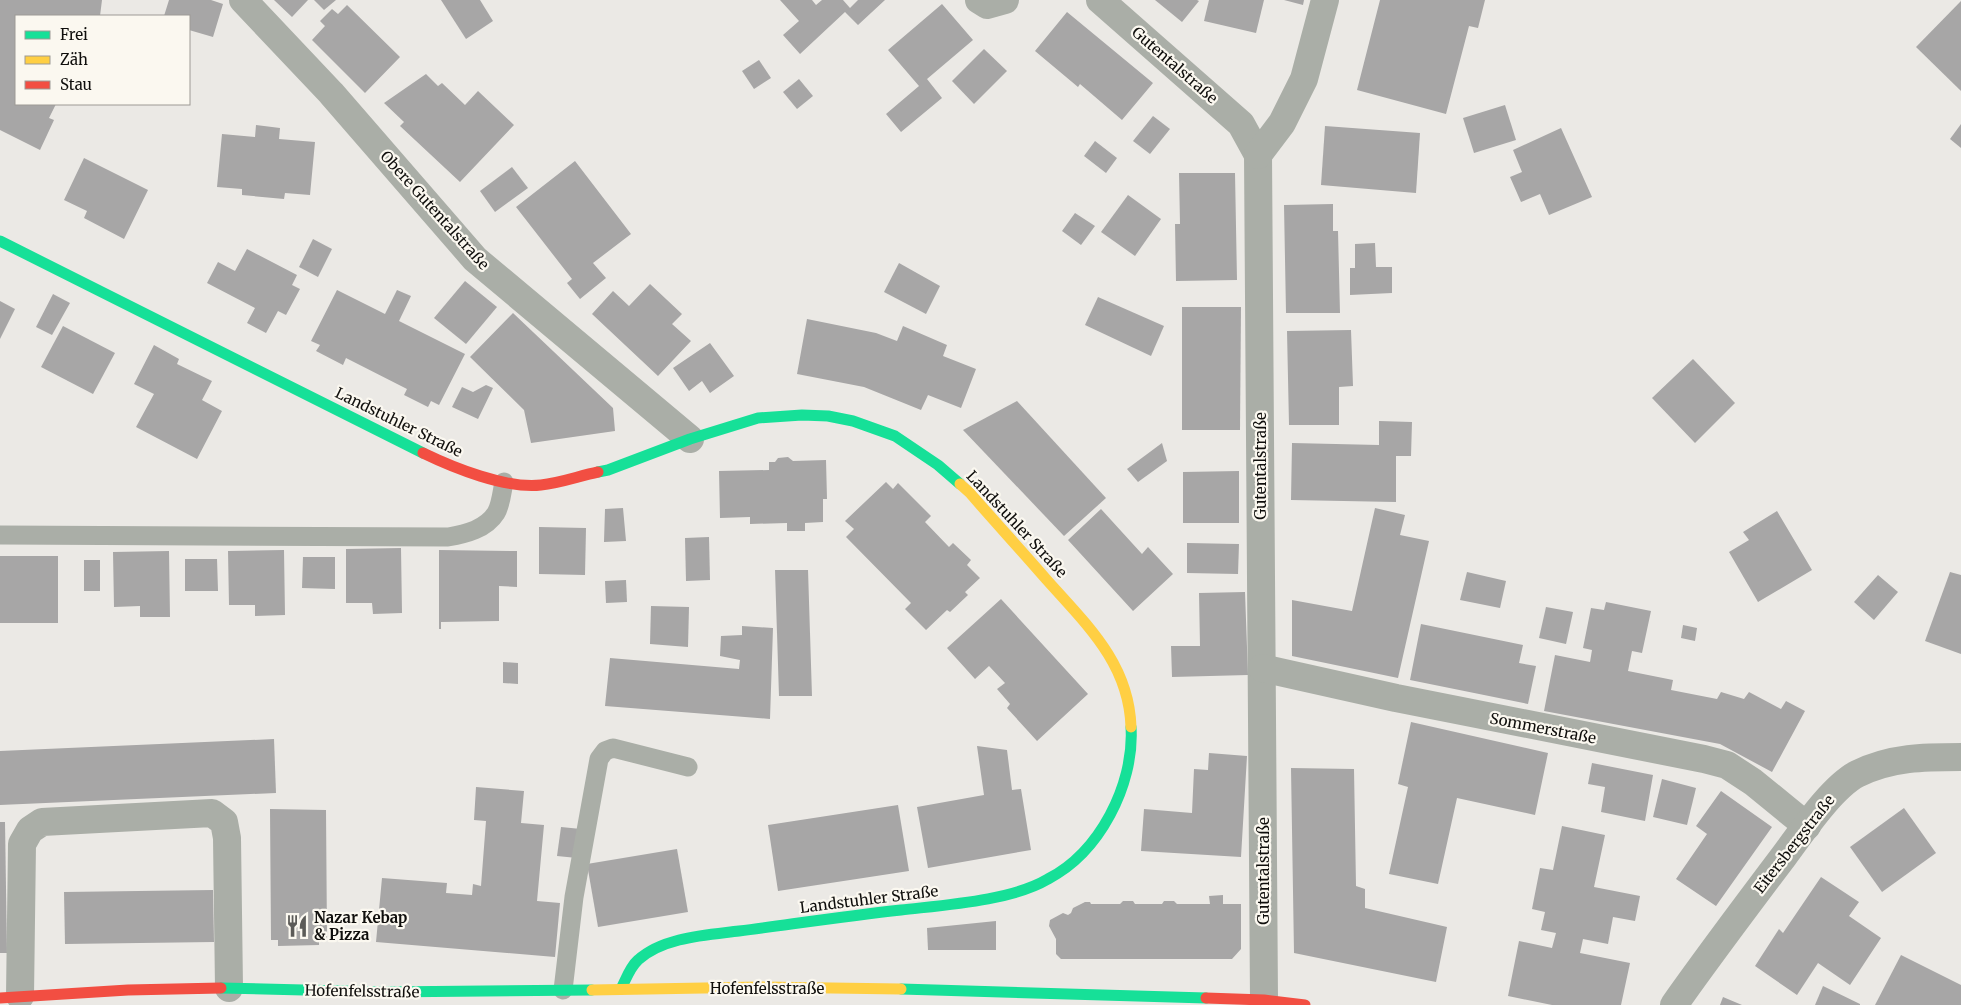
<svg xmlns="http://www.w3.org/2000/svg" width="1961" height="1005" font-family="Merriweather,serif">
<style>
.building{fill:#a7a6a6}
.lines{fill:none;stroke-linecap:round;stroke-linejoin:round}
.lane{stroke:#aaaea7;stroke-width:19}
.street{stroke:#aaaea7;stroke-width:28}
.fast{stroke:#16e098;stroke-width:11}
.slow{stroke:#ffcf43;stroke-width:11}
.jam{stroke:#f24e42;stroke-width:11}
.labels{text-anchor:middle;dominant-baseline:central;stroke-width:4.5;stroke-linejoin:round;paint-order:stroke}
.street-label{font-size:15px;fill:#0f0e0c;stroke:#fbf8f0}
.poi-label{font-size:15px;font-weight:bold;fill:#0f0e0c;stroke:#fbf8f0;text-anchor:start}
</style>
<rect width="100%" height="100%" fill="#ebe9e5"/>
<g class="building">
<polygon points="0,0 102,0 100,16 16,16 16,104 56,104 49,118 54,120 40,150 0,130"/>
<polygon points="169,0 211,0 223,4 213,37 189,30 189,16 164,16"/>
<polygon points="274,0 308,0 292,17"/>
<polygon points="314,0 336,0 324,10"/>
<polygon points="441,0 480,0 493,21 466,39"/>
<polygon points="780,0 812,0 816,5 822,0 843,0 850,8 858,0 885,0 858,25 845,12 800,54 783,35 799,21"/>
<polygon points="1155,0 1197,0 1199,1 1182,22"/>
<polygon points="1209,0 1264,0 1256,33 1204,21"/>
<polygon points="1284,0 1304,0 1303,5"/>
<polygon points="1380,0 1485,0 1478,28 1469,26 1446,114 1357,90"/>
<polygon points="1961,1 1961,91 1916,47"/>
<polygon points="942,4 973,40 927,79 942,98 901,132 886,114 919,86 888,50"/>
<polygon points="347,5 400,57 365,93 312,40 325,26 320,21 332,9 338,14"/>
<polygon points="1067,12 1153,83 1122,120 1080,84 1078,87 1035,51"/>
<polygon points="984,49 1007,71 974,104 952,81"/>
<polygon points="759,60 771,78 754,89 742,71"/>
<polygon points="426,74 438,86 442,83 465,105 478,91 514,125 460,182 400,126 404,122 384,103"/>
<polygon points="799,79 813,96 797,109 783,92"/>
<polygon points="1505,105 1516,140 1474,153 1463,118"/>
<polygon points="1153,116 1170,129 1150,154 1133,141"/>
<polygon points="1961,124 1961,148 1950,139"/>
<polygon points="256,125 280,128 279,139 315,142 310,195 285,193 284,199 242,195 242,189 217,187 222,134 255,137"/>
<polygon points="1325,126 1420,133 1416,193 1321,185"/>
<polygon points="1561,128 1592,197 1549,215 1540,194 1521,202 1510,177 1522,172 1513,150"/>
<polygon points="1095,141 1117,158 1106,173 1084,156"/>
<polygon points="84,158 148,190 124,239 84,218 87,211 64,200"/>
<polygon points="575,161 631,234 593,263 606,278 580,299 567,283 572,279 516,207"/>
<polygon points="512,167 528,188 495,212 480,191"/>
<polygon points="1179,173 1235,173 1237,280 1176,281 1175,224 1180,224"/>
<polygon points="1128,195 1161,219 1135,256 1101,232"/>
<polygon points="1333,204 1333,231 1338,231 1340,313 1286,313 1284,205"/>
<polygon points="1075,213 1095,226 1081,245 1062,231"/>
<polygon points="313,239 332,249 318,277 299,267"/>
<polygon points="1375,243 1376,267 1392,267 1392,293 1350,295 1350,268 1355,268 1355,244"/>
<polygon points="247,249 297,275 292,285 300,289 286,315 278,311 266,333 247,323 255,308 207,283 218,262 235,271"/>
<polygon points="899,263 940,286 926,314 884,292"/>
<polygon points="465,281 497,307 466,344 434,318"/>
<polygon points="650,284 682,314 672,324 691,341 658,376 592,314 613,291 629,306"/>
<polygon points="337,290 385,314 397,290 411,296 399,321 465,354 439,405 431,401 428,407 404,395 407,389 346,358 343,365 316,351 320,345 311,341"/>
<polygon points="53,294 70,303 52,335 36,327"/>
<polygon points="1098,297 1164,326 1151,356 1085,325"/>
<polygon points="0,301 15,309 0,339"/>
<polygon points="1182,307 1241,307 1240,430 1182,430"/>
<polygon points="513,313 613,408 615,431 531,443 524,410 470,357"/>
<polygon points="807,319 876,333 897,341 903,326 947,345 943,356 976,369 961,408 928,395 921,410 864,387 797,374"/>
<polygon points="63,326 115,353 93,394 41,367"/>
<polygon points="1351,330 1353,386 1339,387 1339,425 1289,425 1287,331"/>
<polygon points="710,343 734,376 710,393 702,381 689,391 673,368"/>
<polygon points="154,345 179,359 177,364 212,381 202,400 222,411 197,459 136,427 154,394 134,384"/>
<polygon points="1693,359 1735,403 1695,443 1652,398"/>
<polygon points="486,385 493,388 478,419 452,407 462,387 473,392"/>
<polygon points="1017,401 1106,498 1064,536 963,430"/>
<polygon points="1379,421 1412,422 1411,456 1396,456 1396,502 1291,500 1292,443 1379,445"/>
<polygon points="1162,443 1167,461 1138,482 1127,469"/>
<polygon points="788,457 793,461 826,460 827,499 823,499 823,522 805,523 805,531 787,531 787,523 750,524 750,517 720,518 719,471 769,470 769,462 775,462 778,458"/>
<polygon points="1239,471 1239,523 1183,523 1183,472"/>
<polygon points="886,482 893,489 898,483 931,516 925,522 949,547 953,543 971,560 967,565 980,578 965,592 968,595 950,612 947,610 926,630 905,609 911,603 846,537 854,529 845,521"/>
<polygon points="623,508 626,541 604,542 605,509"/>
<polygon points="1375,508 1405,515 1400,535 1429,541 1398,678 1292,656 1292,600 1352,611"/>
<polygon points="1101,509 1142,554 1148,547 1173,574 1133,611 1068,540"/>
<polygon points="1777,511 1812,570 1758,602 1729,552 1749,540 1743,532"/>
<polygon points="539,527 586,528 585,575 539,574"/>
<polygon points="709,537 710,580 686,581 685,538"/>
<polygon points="1187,543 1239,544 1238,574 1187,573"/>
<polygon points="401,548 402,613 373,614 372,603 346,603 346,549"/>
<polygon points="284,550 285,615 255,616 255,605 229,605 228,551"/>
<polygon points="439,550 517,551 517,587 499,586 499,621 441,622 441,629 439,629"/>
<polygon points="169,551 170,617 140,617 140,606 114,607 113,552"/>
<rect x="0" y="556" width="58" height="67"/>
<polygon points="303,557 335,557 335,589 302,588"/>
<polygon points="185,559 217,559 218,591 185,591"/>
<rect x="84" y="560" width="16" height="31"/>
<polygon points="775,570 808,570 812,696 779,696"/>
<polygon points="1467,572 1506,581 1500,608 1460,600"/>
<polygon points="1950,572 1961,575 1961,654 1925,641"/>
<polygon points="1878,575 1898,592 1874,620 1854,602"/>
<polygon points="626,580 627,602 606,603 605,581"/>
<polygon points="1245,592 1248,675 1172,677 1171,646 1200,646 1199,593"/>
<polygon points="1001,599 1088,694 1037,741 1007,708 1010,704 997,689 1005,683 989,666 975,679 947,648"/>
<polygon points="1606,602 1651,611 1642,653 1632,651 1628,671 1673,680 1671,690 1717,699 1721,692 1744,699 1749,692 1781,709 1786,701 1805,711 1772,772 1720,744 1544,711 1555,655 1590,662 1592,650 1583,648 1591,608 1604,610"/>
<polygon points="651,606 689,607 688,647 650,644"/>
<polygon points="1546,607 1573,612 1566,644 1539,638"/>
<polygon points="1421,624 1523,645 1519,663 1536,666 1528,704 1410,680"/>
<polygon points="1683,625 1697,628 1695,641 1681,638"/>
<polygon points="742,626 773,628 770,719 605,706 610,658 739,669 740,660 720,656 721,636 742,635"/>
<polygon points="503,662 518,663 518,684 503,683"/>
<polygon points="1411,722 1548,753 1535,815 1457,798 1438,884 1389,874 1408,787 1398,784"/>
<polygon points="274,739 276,793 0,805 0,751"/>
<polygon points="977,746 1007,750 1012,790 1021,789 1031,850 928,868 917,807 984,795"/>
<polygon points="1209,753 1247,756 1241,857 1141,851 1144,809 1192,813 1194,769 1208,770"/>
<polygon points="1592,763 1653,775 1645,821 1601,812 1605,787 1588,784"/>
<polygon points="1291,768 1354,769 1356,886 1365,889 1365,908 1447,927 1436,982 1294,953"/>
<polygon points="1662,779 1696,788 1687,825 1653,817"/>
<polygon points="476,787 524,791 521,823 544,825 537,901 560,903 555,957 376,942 382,878 447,883 446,893 472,895 473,884 481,886 486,821 474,820"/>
<polygon points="1721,791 1772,827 1716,906 1676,879 1707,834 1696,826"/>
<polygon points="898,805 909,871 778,891 768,825"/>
<polygon points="1904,808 1936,853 1882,892 1850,847"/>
<polygon points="270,809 326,810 327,940 319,940 319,945 278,946 278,940 271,940"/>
<polygon points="0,822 5,822 7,953 0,953"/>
<polygon points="1562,826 1605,835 1594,887 1640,896 1635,921 1613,917 1608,944 1583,939 1580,953 1630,963 1621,1005 1552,1005 1508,996 1519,941 1552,948 1556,933 1541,930 1545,912 1532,909 1540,868 1553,870"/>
<polygon points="561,827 581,829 577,858 557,856"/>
<polygon points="677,849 688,912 598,927 587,864"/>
<polygon points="1821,877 1859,902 1849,916 1881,938 1850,985 1818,963 1797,995 1755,966 1779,929 1783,933"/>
<polygon points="213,890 214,942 65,944 64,892"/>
<polygon points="1223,895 1223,904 1241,904 1241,949 1232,959 1061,959 1056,954 1056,939 1049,926 1050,920 1063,913 1068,915 1071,913 1073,908 1085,902 1090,902 1091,904 1120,904 1123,901 1133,901 1135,904 1162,904 1164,901 1174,901 1177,904 1210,904 1209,896"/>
<polygon points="996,921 996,950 928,950 927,928"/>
<polygon points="1901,955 1961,985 1961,1005 1875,1005"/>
<polygon points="1823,986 1860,1004 1860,1005 1815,1005"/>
<polygon points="1723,997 1742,1005 1720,1005"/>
</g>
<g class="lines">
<g class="lane">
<path d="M 0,535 L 448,537 C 466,534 486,529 496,513 C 501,505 502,491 504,482"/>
<polyline points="563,990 574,897 599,759 605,751 613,748 688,767"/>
</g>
<g class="street">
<polyline points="243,0 331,93 475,259 690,439"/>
<polyline points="979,0 987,5 1005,0"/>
<polyline points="1100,0 1241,124 1258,155 1264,1000"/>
<polyline points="1258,155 1282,123 1304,79 1325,0"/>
<polyline points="1262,668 1396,698 1704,759 1727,765 1753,782 1807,826"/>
<polyline points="20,996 22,844 30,830 42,822 212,813 224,822 227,838 229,988"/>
<path d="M 1674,1005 C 1710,954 1747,905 1784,856 C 1802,832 1831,788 1857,774 C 1891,757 1925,757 1961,757"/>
</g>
<g class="fast">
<polyline points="0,241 423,453"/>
<polyline points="598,472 608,470 690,439 758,418 802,415 828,416 853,421 895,436 938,465 960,484"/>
<polyline points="221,988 383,992 592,990"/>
<path d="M 621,989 C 626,979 630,967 638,960 C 663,937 707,935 739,931 C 793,924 847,916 901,910 C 944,905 1011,901 1048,879 C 1075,865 1096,841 1110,815 C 1124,789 1133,757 1131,727"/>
<polyline points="901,989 1206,998"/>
</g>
<g class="slow">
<path d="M 960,484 L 970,493 C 995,522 1021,550 1046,579 C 1086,624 1129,663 1131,727"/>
<polyline points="592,990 760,987 901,989"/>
</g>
<g class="jam">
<path d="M 423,453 C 454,468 506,489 541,485 C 560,483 579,476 598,472"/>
<polyline points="0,998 128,990 221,988"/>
<polyline points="1206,998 1264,1000 1305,1005"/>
</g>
</g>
<defs>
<symbol id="restaurant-bare" viewBox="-9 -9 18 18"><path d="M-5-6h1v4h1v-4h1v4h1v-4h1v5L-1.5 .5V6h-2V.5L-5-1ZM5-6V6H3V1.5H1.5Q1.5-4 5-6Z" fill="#5c5b58" stroke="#fbf8f0" stroke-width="2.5" paint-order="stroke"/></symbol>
</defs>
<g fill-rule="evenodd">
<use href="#restaurant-bare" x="281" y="910" width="32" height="32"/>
</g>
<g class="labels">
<g class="street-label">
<text transform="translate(1175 65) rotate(41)">Gutentalstraße</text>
<text transform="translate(435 210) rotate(48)">Obere Gutentalstraße</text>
<text transform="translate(399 422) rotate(26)">Landstuhler Straße</text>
<text transform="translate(1260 466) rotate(-90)">Gutentalstraße</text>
<text transform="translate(1017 524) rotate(47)">Landstuhler Straße</text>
<text transform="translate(1543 728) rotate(11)">Sommerstraße</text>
<text transform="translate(1794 844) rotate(-52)">Eitersbergstraße</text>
<text transform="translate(1263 871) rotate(-90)">Gutentalstraße</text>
<text transform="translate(869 899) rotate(-7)">Landstuhler Straße</text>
<text x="767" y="988">Hofenfelsstraße</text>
<text transform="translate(362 991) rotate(1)">Hofenfelsstraße</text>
</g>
<g class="poi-label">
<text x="314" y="917">Nazar Kebap<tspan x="314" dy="17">&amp; Pizza</tspan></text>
</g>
</g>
<rect x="15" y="15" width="175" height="90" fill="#fbf8f0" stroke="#9d9a95"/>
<rect x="25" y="31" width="25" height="8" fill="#16e098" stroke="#9d9a95"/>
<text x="60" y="40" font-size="15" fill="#0f0e0c">Frei</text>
<rect x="25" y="56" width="25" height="8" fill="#ffcf43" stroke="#9d9a95"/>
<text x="60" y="65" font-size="15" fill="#0f0e0c">Zäh</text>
<rect x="25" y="81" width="25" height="8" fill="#f24e42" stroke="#9d9a95"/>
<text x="60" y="90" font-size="15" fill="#0f0e0c">Stau</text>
</svg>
